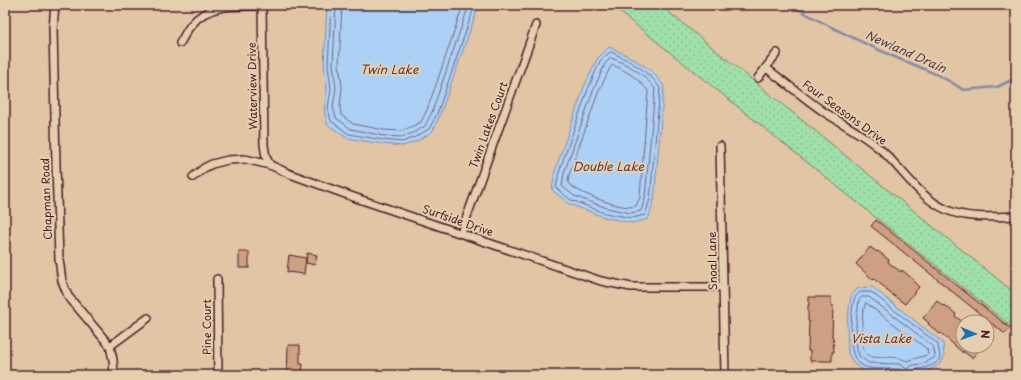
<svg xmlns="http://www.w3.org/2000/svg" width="1021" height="380" font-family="'Playpen Sans',sans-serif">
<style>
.park{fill:url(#park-dots);stroke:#75806a}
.water{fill:#add1f6;stroke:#858aa5}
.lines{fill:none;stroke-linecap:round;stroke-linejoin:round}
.shore{stroke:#72667c;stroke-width:1}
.stream{stroke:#858aa5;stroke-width:2.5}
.building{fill:#cd9f83;stroke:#4a1f2b}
.minor-casing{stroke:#4a1f2b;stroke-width:10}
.minor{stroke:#e5cfae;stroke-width:7}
.labels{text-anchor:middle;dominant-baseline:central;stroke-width:4;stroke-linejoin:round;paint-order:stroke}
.street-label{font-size:11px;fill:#4a1f2b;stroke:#e5cfae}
.water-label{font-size:12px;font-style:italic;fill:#593a49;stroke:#e5cfae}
</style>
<defs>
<pattern id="park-dots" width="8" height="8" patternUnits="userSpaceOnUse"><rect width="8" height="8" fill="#a0e0a9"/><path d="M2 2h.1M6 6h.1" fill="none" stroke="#8bc092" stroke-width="1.8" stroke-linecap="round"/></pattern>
</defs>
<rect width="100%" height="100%" fill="#e2c5a4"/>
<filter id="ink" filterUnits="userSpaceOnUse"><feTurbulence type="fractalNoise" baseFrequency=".025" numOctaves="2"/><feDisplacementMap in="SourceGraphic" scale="8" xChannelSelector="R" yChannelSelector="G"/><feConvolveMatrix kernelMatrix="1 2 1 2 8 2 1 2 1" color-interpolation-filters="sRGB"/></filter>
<g filter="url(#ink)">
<polygon class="park" points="611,5 660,5 1016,294 1016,330"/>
<g class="water">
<polygon points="327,5 479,5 440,115 432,132 417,141 403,146 382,144 347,138 327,124 324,108 327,89 324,66"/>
<polygon points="609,47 630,57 652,71 664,86 654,200 648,219 632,223 604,217 569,204 552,190 555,171 584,87 597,59"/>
<polygon points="872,287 943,343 944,357 940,364 924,373 866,372 854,364 848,353 847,323 851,296 858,288"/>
</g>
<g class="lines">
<g class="shore">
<polyline points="331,5 328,66 331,89 328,108 331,121 349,134 383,140 402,142 415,137 429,129 437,114 475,5"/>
<polyline points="336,5 333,65 336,88 333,107 336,118 351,129 384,136 402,137 413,133 425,126 432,112 469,5"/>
<polyline points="342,5 339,65 342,87 340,107 341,115 353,124 384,130 401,131 411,127 421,122 427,110 438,79 463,5"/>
<path d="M 611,52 C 630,61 648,70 660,88 L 650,199 L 645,215 L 632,218 L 605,213 L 571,200 L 556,188 L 559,172 L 588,89 L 600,61 L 609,53 Z"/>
<path d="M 611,58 C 628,64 645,74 655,89 L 645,198 L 641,211 L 631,213 L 607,208 L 574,196 L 562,186 L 564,173 L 593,91 L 605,64 Z"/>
<path d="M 613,65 C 626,71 640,79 648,91 L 640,197 L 636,206 C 624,211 577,193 568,183 L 569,175 L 598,93 L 610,68 Z"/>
<polygon points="862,297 869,297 933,346 935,355 934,358 922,364 913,365 907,369 899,364 869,363 860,357 857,350 856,323 859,300"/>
<path d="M 866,303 L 927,349 L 928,354 C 921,358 914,358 907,361 C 882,349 861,373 862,331 C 862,322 862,310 866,303 Z"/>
<path d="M 902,375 L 902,372 L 899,369 C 886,368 866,372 857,361 C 847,350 851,313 854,300 C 855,296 858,294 860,292 L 871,292 L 938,344 C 938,348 940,354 940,357 C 937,367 922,368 914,370 L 912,372 L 912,375"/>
</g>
<path class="stream" d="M 791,5 C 822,24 857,40 890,55 C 915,66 941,74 963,90 L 997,87 L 1016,78"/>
</g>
<g class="building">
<polygon points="876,220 1010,328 1005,334 871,226"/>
<polygon points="870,247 877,252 878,251 889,260 888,262 901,272 902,270 914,280 913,281 919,287 905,304 886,290 887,289 874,279 873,280 856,264"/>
<rect x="239" y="252" width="10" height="16"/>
<polygon points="307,253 317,255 315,265 306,263"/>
<polygon points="289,255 306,258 304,274 287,272"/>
<polygon points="809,297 831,297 831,305 833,305 832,337 833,337 834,352 832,352 832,361 810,361 810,351 808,351 809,321 808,321 808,305 809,305"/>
<polygon points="937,301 943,306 944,305 956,314 955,316 963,322 963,346 982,346 972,358 963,351 963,353 941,333 940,334 928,324 929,323 923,318"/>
<polygon points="288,345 300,345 300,364 303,364 302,375 287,375"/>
</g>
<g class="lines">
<defs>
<g id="minor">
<polyline points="55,5 53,28 56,165 59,259 62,281 68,296 110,346 113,360 114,375"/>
<polyline points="262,5 264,145 266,157 270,165"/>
<path d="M 180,43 C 184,37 187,29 192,24 C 209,3 237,6 262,6"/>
<path d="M 766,68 C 785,82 804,98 824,112 C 843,124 863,134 880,149 C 903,169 918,197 947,210 C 968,219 993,217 1016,216"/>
<polyline points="758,78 777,53"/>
<polyline points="720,146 725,375"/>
<polyline points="193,177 204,168 212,164 228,160 245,159 270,165 290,174 359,199 601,281 631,287 723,287"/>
<polyline points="461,233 536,25"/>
<polyline points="217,279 218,375"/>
<polyline points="110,346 148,318"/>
</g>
</defs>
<use href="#minor" class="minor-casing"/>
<use href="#minor" class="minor"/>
</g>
</g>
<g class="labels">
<g class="street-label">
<text transform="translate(252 86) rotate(-91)">Waterview Drive</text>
<text transform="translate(845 112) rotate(36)">Four Seasons Drive</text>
<text transform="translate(488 125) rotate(-70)">Twin Lakes Court</text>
<text transform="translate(46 199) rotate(-92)">Chapman Road</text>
<text transform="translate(458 220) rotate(19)">Surfside Drive</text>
<text transform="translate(712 261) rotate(-91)">Snoal Lane</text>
<text transform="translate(206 327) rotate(-90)">Pine Court</text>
</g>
<g class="water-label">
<text transform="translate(906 51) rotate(24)">Newland Drain</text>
<text x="389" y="69">Twin Lake</text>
<text x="608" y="166">Double Lake</text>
<text x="881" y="338">Vista Lake</text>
</g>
</g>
<rect width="1021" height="380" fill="none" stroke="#e5cfae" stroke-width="20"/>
<rect x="10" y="10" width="1001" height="360" fill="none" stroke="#4a1f2b" stroke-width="1.5" filter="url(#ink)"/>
<g transform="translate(975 334) rotate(92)"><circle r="19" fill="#e5cfae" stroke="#a7897a"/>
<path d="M0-3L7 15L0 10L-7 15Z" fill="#1f6fb2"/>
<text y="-6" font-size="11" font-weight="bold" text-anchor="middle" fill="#4a1f2b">N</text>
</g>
</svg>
